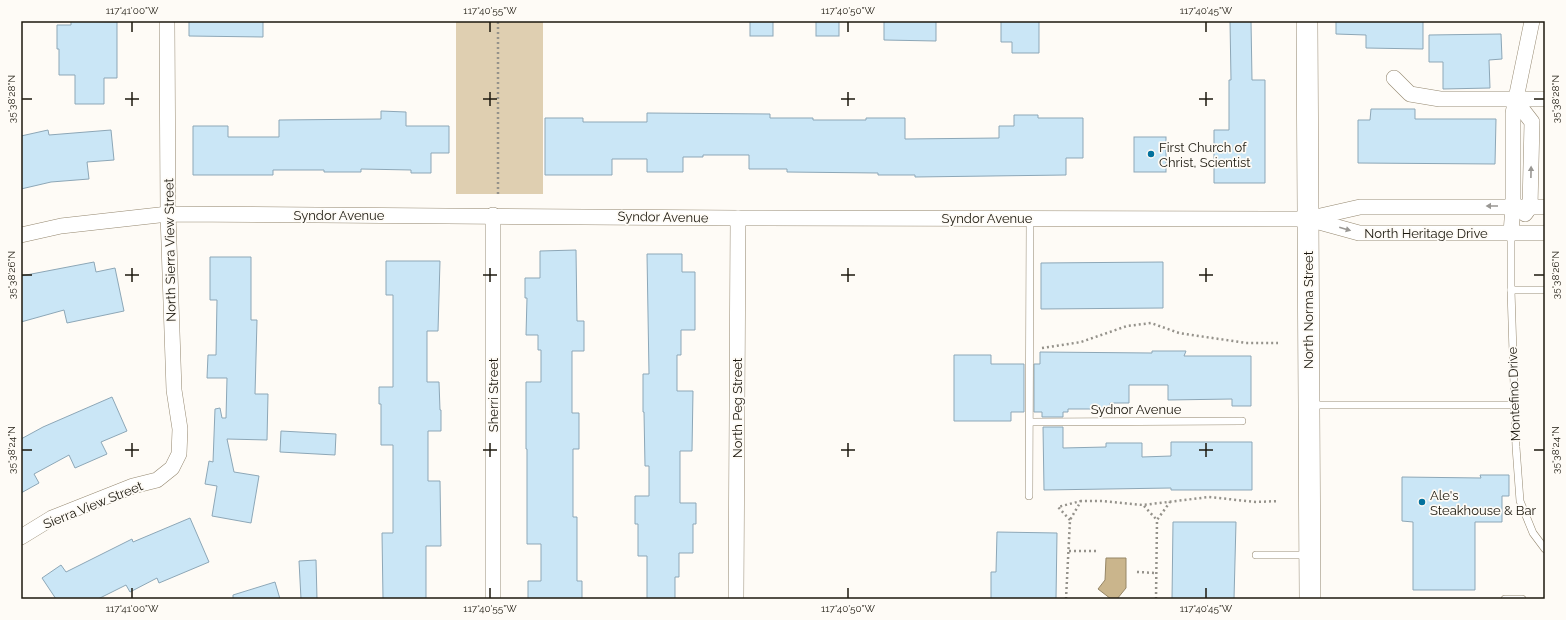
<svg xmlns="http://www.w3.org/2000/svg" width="1566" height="620" font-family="Raleway,sans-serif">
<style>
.green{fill:#dfcfb1}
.water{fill:#cab58c;stroke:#968666}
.building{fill:#cae6f6;stroke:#8da7b7}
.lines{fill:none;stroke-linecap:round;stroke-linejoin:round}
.lane-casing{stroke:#958870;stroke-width:8}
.street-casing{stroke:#958870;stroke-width:16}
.secondary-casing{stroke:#958870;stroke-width:22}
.path{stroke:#95928b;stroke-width:2.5;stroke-dasharray:2 3;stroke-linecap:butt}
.lane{stroke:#fff;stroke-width:7}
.street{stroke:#fff;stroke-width:15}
.secondary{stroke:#fff;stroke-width:21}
.oneway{fill:#999793}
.ticks{fill:none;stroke:#1c180e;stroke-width:1.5}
.poi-dot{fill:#03719d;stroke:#fefbf6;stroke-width:1.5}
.labels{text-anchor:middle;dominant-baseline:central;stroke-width:3.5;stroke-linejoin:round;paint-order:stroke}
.poi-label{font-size:13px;fill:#1c180e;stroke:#fefbf6;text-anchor:start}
.street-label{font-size:13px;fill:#1c180e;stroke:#fefbf6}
.neatline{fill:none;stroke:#1c180e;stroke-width:1.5}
.ticks-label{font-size:10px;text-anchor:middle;fill:#1c180e}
</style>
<rect width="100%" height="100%" fill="#fefbf6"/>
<rect class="green" x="456" y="21" width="87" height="173"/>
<polygon class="water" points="1106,558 1126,558 1126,588 1117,599 1111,599 1098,589 1105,580"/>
<g class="building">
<polygon points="71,21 117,22 117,78 104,78 104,104 75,104 75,75 59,75 59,49 57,49 57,25 71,25"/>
<polygon points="189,21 263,21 263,37 189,36"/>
<rect x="750" y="21" width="23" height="15"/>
<rect x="816" y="21" width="23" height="15"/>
<polygon points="884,21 936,21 936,41 884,40"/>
<polygon points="1001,21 1039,21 1039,53 1012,53 1012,42 1001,42"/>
<polygon points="1230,21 1251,21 1252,80 1265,80 1265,183 1214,183 1214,130 1229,130 1229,80 1231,80"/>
<polygon points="1336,21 1423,21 1423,49 1366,48 1366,35 1336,34"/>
<polygon points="1501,34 1502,59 1489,60 1490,88 1443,89 1443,62 1429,62 1429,35"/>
<polygon points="1371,109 1415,109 1415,119 1496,119 1495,164 1358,163 1358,120 1370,120"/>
<polygon points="381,111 406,112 406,126 449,126 449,153 431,153 431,173 411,173 411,170 361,169 361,172 324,172 324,170 273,170 273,175 193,175 193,126 228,126 228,137 279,137 279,120 381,119"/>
<polygon points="647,113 770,114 770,118 813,118 813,120 866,120 866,118 905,118 905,139 999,138 999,126 1014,126 1014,115 1038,115 1038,118 1083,118 1083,158 1066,158 1066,175 915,177 915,175 878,175 878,173 787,172 787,169 749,169 749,155 703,155 703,157 683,157 683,172 647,172 647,159 612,159 612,175 545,175 545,118 583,118 583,122 647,122"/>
<polygon points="48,130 49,135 111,130 114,160 87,162 89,179 51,182 21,189 21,136"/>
<rect x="1134" y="137" width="32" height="35"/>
<polygon points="576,250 577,321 584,321 584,351 572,351 572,413 579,413 579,449 573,449 573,517 577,517 577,581 582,581 582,599 528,599 528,581 541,581 541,544 527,544 527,449 526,449 526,382 541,382 541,350 538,350 538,335 526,335 527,298 525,298 525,278 540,278 540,251"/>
<polygon points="647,254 682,254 682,272 695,272 695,330 681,330 681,355 677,355 677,391 693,391 692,451 680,451 680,503 696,503 696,524 693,524 693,553 679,553 679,577 675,577 675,599 647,599 647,556 638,556 638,524 635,524 635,496 649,496 649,466 645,466 644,412 643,412 643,374 649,374"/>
<polygon points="210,257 251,257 251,320 257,320 255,394 268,394 267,440 227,439 234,472 259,476 251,523 212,516 217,486 205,484 209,461 213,462 215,409 220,408 222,418 226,418 227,378 207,378 208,355 216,355 217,300 210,300"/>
<polygon points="386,261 440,261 438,331 427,331 427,382 439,382 440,410 441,410 441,431 428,431 428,481 440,481 441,546 426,546 426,599 383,599 382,533 393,533 393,445 381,445 381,404 379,404 379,387 393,387 393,295 386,295"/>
<polygon points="94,262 96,272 115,268 124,311 67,323 64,310 21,322 21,276"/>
<polygon points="1163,262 1163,308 1041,309 1041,263"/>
<polygon points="1152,351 1186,351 1184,356 1251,356 1251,406 1232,406 1232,399 1168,400 1168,385 1129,385 1129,403 1110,403 1110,409 1068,409 1068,412 1063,412 1063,417 1042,417 1042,412 1034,412 1034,364 1040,364 1040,352 1152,353"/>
<polygon points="954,355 991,355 991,364 1024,364 1024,412 1011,412 1011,421 954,421"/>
<polygon points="112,397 127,431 101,442 107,454 75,468 69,455 34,474 39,483 21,493 21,439 43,427"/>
<polygon points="1043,427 1063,427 1063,448 1106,447 1106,443 1142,443 1142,457 1171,456 1171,442 1252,442 1252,490 1171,490 1171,488 1044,490"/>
<polygon points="281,431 336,434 335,455 280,452"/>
<polygon points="1480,475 1509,475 1509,496 1502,496 1502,522 1475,522 1475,590 1413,590 1413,522 1402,521 1402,477 1481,478"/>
<polygon points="190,518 209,562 159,583 157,578 130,592 126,585 98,599 56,599 42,578 61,565 66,572 132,539 133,542"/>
<polygon points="1173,522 1236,522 1234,599 1172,599"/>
<polygon points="997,532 1057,533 1056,599 991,599 991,572 996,572"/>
<polygon points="316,560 317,599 301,599 299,561"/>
<polygon points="275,582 280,599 233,599 233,595"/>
</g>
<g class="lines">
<defs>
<g id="lane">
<polyline points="1511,233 1511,290 1516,447 1520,501 1533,533 1545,549"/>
<polyline points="1511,290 1545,290"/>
<polyline points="1310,405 1514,405"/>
<polyline points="1030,422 1242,421"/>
<polyline points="1029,496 1030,218"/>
<polyline points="1256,555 1308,555"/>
<polyline points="1505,599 1522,599"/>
</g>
<g id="street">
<polyline points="1394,78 1410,94 1440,99 1545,99"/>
<polyline points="1515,100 1532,122 1530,207 1525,214"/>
<polyline points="493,215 493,599"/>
<polyline points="1308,219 1359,233 1545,233"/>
<polyline points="1511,233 1513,206 1513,113 1532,21"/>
<polyline points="21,235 61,226 168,214 738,218 1307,219 1360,207 1545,207"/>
<polyline points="21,537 52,518 133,486 157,480 172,468 179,454 180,429 174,390 168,214 167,21"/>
<polyline points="736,599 738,218"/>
</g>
<polyline id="secondary" points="1307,21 1310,599"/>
</defs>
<use href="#lane" class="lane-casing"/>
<use href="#street" class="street-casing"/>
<use href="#secondary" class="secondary-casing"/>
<g class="path">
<polyline points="498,194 498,21"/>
<polyline points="1042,348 1081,342 1127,326 1151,323 1179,333 1246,343 1278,343"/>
<polyline points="1144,506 1157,520 1170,502"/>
<polyline points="1070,520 1058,507 1081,501"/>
<polyline points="1069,551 1099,551"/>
<polyline points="1137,572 1156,573"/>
<polyline points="1066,599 1070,520 1081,501 1102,501 1143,505 1209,497 1256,502 1279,501"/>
<polyline points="1156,599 1157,520"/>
</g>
<use href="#lane" class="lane"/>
<use href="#street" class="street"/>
<use href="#secondary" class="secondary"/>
</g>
<defs><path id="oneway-solid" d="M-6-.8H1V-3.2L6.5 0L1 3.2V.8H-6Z"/></defs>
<g class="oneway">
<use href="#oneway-solid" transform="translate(1531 172) rotate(-89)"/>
<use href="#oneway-solid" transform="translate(1492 206) rotate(180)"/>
<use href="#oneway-solid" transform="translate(1345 229) rotate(16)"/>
</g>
<path class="ticks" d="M 132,22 L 132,32M 490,22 L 490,32M 848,22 L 848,32M 1206,22 L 1206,32M 132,92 L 132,106M 490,92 L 490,106M 848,92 L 848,106M 1206,92 L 1206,106M 22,99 L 32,99M 125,99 L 139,99M 483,99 L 497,99M 841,99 L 855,99M 1199,99 L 1213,99M 1534,99 L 1544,99M 132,268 L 132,282M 490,268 L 490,282M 848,268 L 848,282M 1206,268 L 1206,282M 22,275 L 32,275M 125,275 L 139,275M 483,275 L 497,275M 841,275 L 855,275M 1199,275 L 1213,275M 1534,275 L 1544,275M 132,443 L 132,457M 490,443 L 490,457M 848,443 L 848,457M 1206,443 L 1206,457M 22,450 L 32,450M 125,450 L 139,450M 483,450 L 497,450M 841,450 L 855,450M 1199,450 L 1213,450M 1534,450 L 1544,450M 132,588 L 132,598M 490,588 L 490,598M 848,588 L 848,598M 1206,588 L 1206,598"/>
<g class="poi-dot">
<circle cx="1151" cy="154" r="4"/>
<circle cx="1422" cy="502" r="4"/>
</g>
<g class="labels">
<g class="poi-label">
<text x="1159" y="147">First Church of<tspan x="1159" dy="15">Christ, Scientist</tspan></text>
<text x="1430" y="495">Ale's<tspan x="1430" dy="15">Steakhouse &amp; Bar</tspan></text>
</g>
<g class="street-label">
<text x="339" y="215">Syndor Avenue</text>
<text transform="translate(663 217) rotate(1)">Syndor Avenue</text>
<text x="987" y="218">Syndor Avenue</text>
<text x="1426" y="233">North Heritage Drive</text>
<text transform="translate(170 250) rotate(-91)">North Sierra View Street</text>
<text transform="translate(1308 310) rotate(-90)">North Norma Street</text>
<text transform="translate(1514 394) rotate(-92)">Montefino Drive</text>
<text transform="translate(493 395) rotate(-90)">Sherri Street</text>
<text transform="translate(737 408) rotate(-90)">North Peg Street</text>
<text x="1136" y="409">Sydnor Avenue</text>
<text transform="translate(93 505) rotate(-22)">Sierra View Street</text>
</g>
</g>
<rect width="1566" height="620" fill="none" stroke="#fefbf6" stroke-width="44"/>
<rect x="22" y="22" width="1522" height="576" class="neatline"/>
<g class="ticks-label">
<text x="132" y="14">117°41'00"W</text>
<text x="490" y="14">117°40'55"W</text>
<text x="848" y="14">117°40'50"W</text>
<text x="1206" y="14">117°40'45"W</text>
<text transform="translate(11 99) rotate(-90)" y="4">35°38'28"N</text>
<text transform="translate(1555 99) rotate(-90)" y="4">35°38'28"N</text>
<text transform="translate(11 275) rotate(-90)" y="4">35°38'26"N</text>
<text transform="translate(1555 275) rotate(-90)" y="4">35°38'26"N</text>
<text transform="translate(11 450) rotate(-90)" y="4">35°38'24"N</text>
<text transform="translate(1555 450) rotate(-90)" y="4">35°38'24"N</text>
<text x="132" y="612">117°41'00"W</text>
<text x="490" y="612">117°40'55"W</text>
<text x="848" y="612">117°40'50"W</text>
<text x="1206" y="612">117°40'45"W</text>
</g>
</svg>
